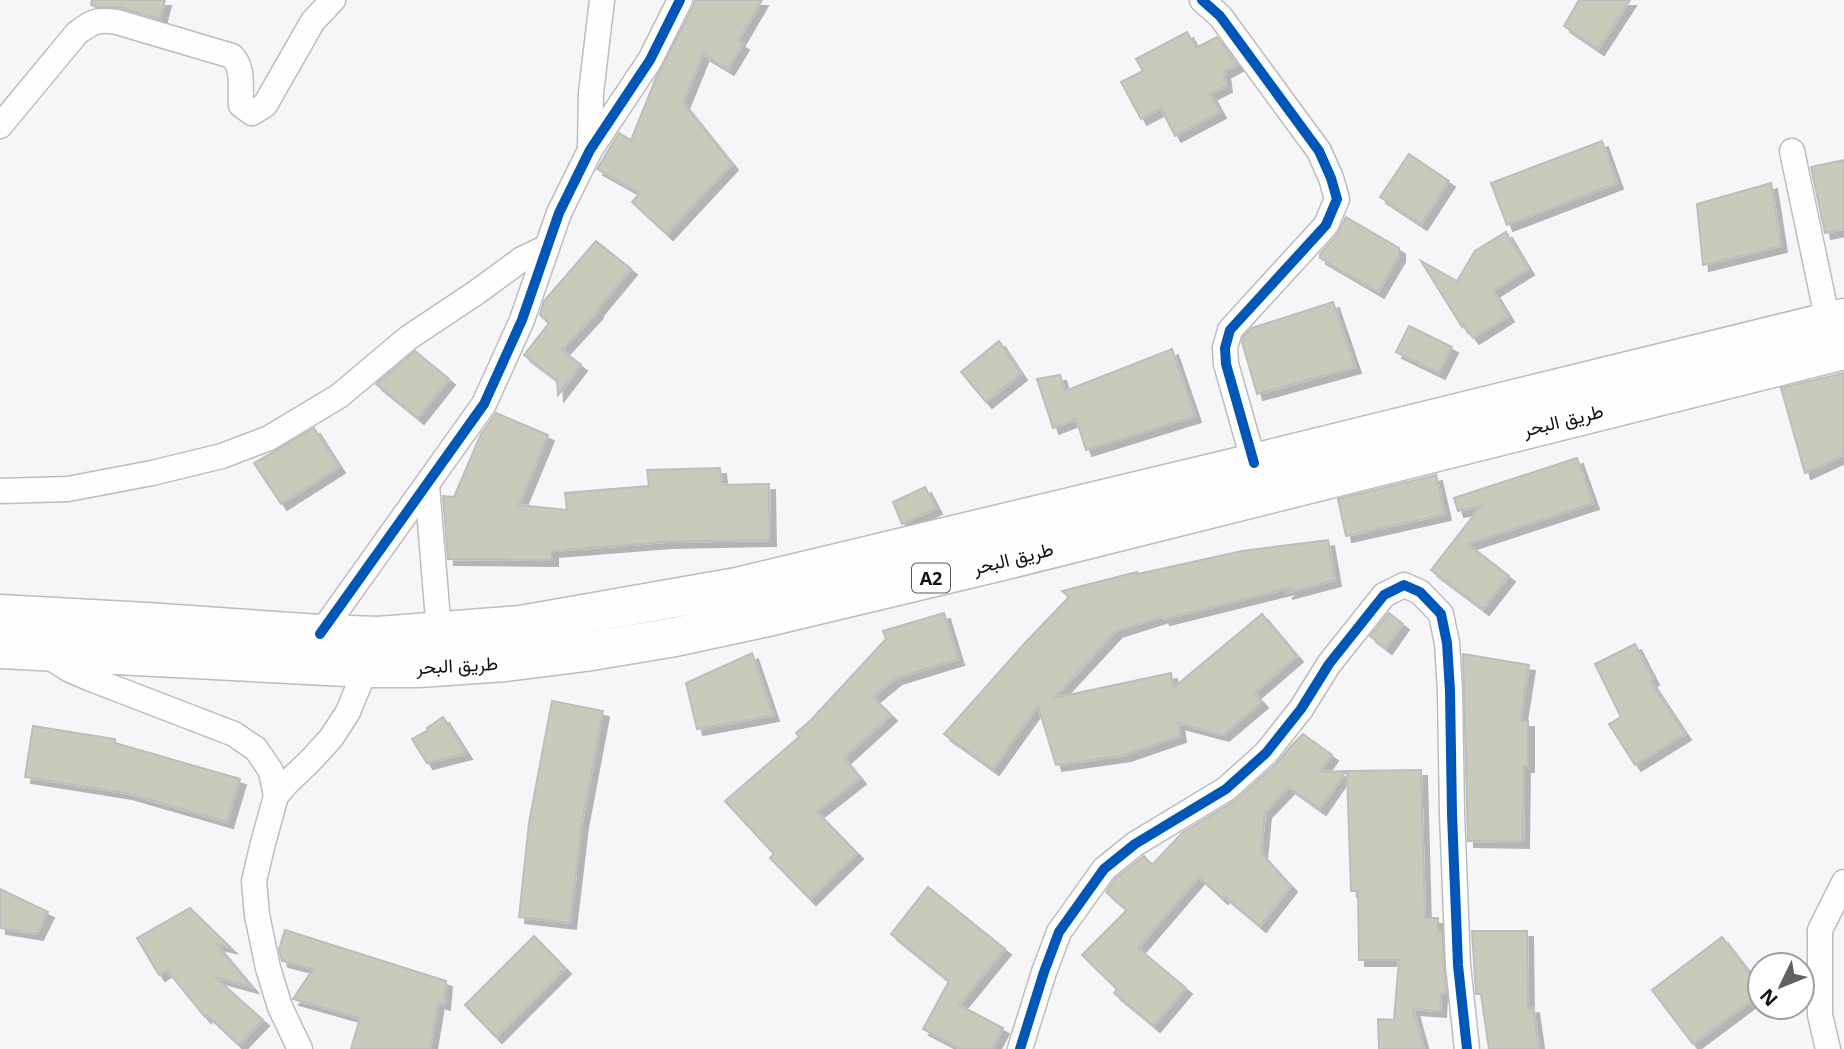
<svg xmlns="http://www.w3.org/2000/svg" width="1844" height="1049" font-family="'Open Sans',Vazirmatn,sans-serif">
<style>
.building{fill:#c9caba;stroke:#bebdbe;stroke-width:2;filter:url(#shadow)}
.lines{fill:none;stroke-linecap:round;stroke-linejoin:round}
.street-casing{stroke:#bdbcbe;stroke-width:27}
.highway-casing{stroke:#bdbcbe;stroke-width:41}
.street{stroke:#fefefe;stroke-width:24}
.highway{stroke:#fefefe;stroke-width:38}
.cycleway-casing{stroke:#fff;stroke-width:15}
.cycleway{stroke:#0057b8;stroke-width:10}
.labels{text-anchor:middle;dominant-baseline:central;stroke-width:5;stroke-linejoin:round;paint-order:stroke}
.shield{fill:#fff;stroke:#585859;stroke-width:2}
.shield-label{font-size:18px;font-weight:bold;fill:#111012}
.street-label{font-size:19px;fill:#111012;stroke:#fff}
</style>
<defs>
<filter id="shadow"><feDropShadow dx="6" dy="6" stdDeviation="0" flood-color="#0004"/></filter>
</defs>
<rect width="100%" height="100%" fill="#f6f5f7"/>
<g class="building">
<polygon points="92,0 165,0 160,19 119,7 96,7 91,5"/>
<polygon points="695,0 762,0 738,41 743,44 728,69 703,54 683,103 732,164 667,234 632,202 640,193 597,169 619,133 631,140 656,78 693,7"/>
<polygon points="1579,0 1630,0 1598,49 1564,26"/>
<polygon points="1187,32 1196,48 1217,37 1237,65 1224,72 1226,86 1210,94 1220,112 1175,136 1161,108 1141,119 1121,82 1143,71 1136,59"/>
<polygon points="1602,141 1617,183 1507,225 1491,183"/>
<polygon points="1409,154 1449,181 1421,224 1380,197"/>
<polygon points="1844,160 1844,229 1825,233 1811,167"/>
<polygon points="1771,183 1781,246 1703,265 1697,204"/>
<polygon points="1346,217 1399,248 1399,256 1378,292 1320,258 1320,254 1337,235"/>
<polygon points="1506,232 1528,269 1493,291 1508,316 1473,338 1463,324 1462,327 1421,261 1457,281 1475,251"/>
<polygon points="596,241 631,269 596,311 597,312 562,350 581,365 558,395 557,380 524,355 549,323 540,315 544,301"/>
<polygon points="1333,302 1355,367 1257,394 1242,342 1243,337 1252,328"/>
<polygon points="1409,326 1452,347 1439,373 1396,352"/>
<polygon points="999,341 1021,374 986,402 961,372"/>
<polygon points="1172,349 1195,416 1086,450 1076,419 1053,428 1037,379 1060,375 1065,391"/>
<polygon points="415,351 449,379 418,418 376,384"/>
<polygon points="1844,373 1844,455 1805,473 1781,388"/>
<polygon points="496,413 548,435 519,505 567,510 565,493 649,486 647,470 720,468 722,485 769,484 770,540 666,542 552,551 552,560 448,559 443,496 454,497 481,434"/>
<polygon points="314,428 339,467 281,504 254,463"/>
<polygon points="1577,458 1593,503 1468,544 1509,576 1483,609 1431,570 1481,506 1458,511 1454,498"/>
<polygon points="1436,475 1445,514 1346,536 1338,499"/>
<polygon points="925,487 936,508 902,524 893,502"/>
<polygon points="1328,540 1335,580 1286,593 1293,587 1164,619 1163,616 1116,631 1054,698 1171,673 1173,688 1262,614 1297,656 1254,693 1262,702 1223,735 1178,723 1180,736 1125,755 1056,765 1038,706 993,769 944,734 1023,645 1069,597 1062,591 1137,572 1138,574 1242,551"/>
<polygon points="944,613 958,659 896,678 873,697 891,715 844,758 860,778 817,812 857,853 810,899 770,858 774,854 725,801 799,737 796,733 811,720 886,639 883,631"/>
<polygon points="1389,613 1403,624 1386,648 1370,636"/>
<polygon points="1635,644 1653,679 1650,681 1685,734 1635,765 1609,724 1621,717 1595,664"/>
<polygon points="752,653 773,715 697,729 686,683"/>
<polygon points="1463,654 1529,665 1520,721 1528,721 1528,766 1524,766 1523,842 1468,841"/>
<polygon points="552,701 603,711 582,822 570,923 519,917 529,823"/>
<polygon points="443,717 466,753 427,763 412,739 428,730 427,728"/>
<polygon points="33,726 115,739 115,743 240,779 227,822 126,793 25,777"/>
<polygon points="1303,734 1332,755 1320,772 1346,771 1320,809 1289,787 1265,812 1261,853 1291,886 1260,926 1224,896 1222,898 1199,877 1138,948 1186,988 1154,1026 1114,993 1117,989 1082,955 1127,910 1106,892 1115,879 1144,856 1152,865 1182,833 1236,800 1276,764 1293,744"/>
<polygon points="1421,770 1425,918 1438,918 1438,931 1442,931 1446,994 1441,994 1440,1011 1413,1009 1424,1049 1379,1049 1378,1019 1394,1020 1399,960 1359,960 1358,891 1351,891 1347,771"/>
<polygon points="928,887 1005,949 959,1005 1003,1028 992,1049 961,1049 923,1029 949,981 891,934"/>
<polygon points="0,889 48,912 37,934 0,928"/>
<polygon points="190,908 230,947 216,944 252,987 215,977 263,1020 239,1045 207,1015 205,1017 167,970 159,975 137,938"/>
<polygon points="285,930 446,981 444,1004 438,1002 430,1049 351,1049 360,1018 293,999 313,969 282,961 279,949"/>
<polygon points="1472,931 1527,931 1528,1008 1533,1007 1539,1049 1489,1049 1481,994 1476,994"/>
<polygon points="534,936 565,968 496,1037 465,1005"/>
<polygon points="1722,937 1760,987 1760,994 1693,1044 1652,990"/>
</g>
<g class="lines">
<defs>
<g id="street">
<polyline points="1202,0 1220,16 1319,151 1331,178 1337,199 1326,225 1230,330 1225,348 1226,364 1254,463"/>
<path d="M 0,126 L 77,33 C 93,21 97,19 117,22 L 232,56 C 244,68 240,88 241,105 L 252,113 L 265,105 L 313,21 L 333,0"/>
<polyline points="590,149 591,93 602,0"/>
<polyline points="1792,151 1828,322"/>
<polyline points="427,485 439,632"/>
<polyline points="0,491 68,489 152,473 222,456 269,438 339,396 408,338 477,292 522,259 547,247"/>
<polyline points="320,634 484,404 522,320 559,213 590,150 650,60 680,0"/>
<polyline points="46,655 70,670 91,679 234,734 256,749 271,771 276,796"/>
<polyline points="300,1049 280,1007 268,968 257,915 254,881 263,843 276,796 287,783 311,760 331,738 348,712 366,668"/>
<polyline points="1020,1049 1044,972 1059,932 1104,869 1135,844 1226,789 1266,753 1301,709 1329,664 1384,595 1404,585 1420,592 1441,614 1447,643 1450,691 1452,814 1458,965 1467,1049"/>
<polyline points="1828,1049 1820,1015 1820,930 1844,882"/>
</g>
<g id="highway">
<polyline points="0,614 146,622 320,634 378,636 521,625 737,587 1254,463 1844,318"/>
<polyline points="0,649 366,668 418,668 505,662 585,652 675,637 772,616 1010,559 1844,350"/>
</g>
</defs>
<use href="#street" class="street-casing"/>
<use href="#highway" class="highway-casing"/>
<use href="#street" class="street"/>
<use href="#highway" class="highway"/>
<defs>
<g id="cycleway">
<polyline points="1202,0 1220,16 1319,151 1331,178 1337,199 1326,225 1230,330 1225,348 1226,364 1254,463"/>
<polyline points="320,634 484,404 522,320 559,213 590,150 650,60 680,0"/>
<polyline points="1020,1049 1044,972 1059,932 1104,869 1135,844 1226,789 1266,753 1301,709 1329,664 1384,595 1404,585 1420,592 1441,614 1447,643 1450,691 1452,814 1458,965 1467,1049"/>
</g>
</defs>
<use href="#cycleway" class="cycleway-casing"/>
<use href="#cycleway" class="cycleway"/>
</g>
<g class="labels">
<rect class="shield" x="912" y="563.5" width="38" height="29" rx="5"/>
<g class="shield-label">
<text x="931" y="578">A2</text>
</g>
<g class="street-label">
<text transform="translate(1563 420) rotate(-14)">طريق البحر</text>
<text transform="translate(1013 558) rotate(-14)">طريق البحر</text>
<text transform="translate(457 665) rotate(-3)">طريق البحر</text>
</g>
</g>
<g transform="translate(1781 986) rotate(227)"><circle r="33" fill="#ffffff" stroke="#a09fa0" stroke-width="2"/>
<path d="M0-5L12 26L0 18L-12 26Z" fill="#616062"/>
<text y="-10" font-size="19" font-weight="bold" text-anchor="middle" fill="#111012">N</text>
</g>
</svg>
